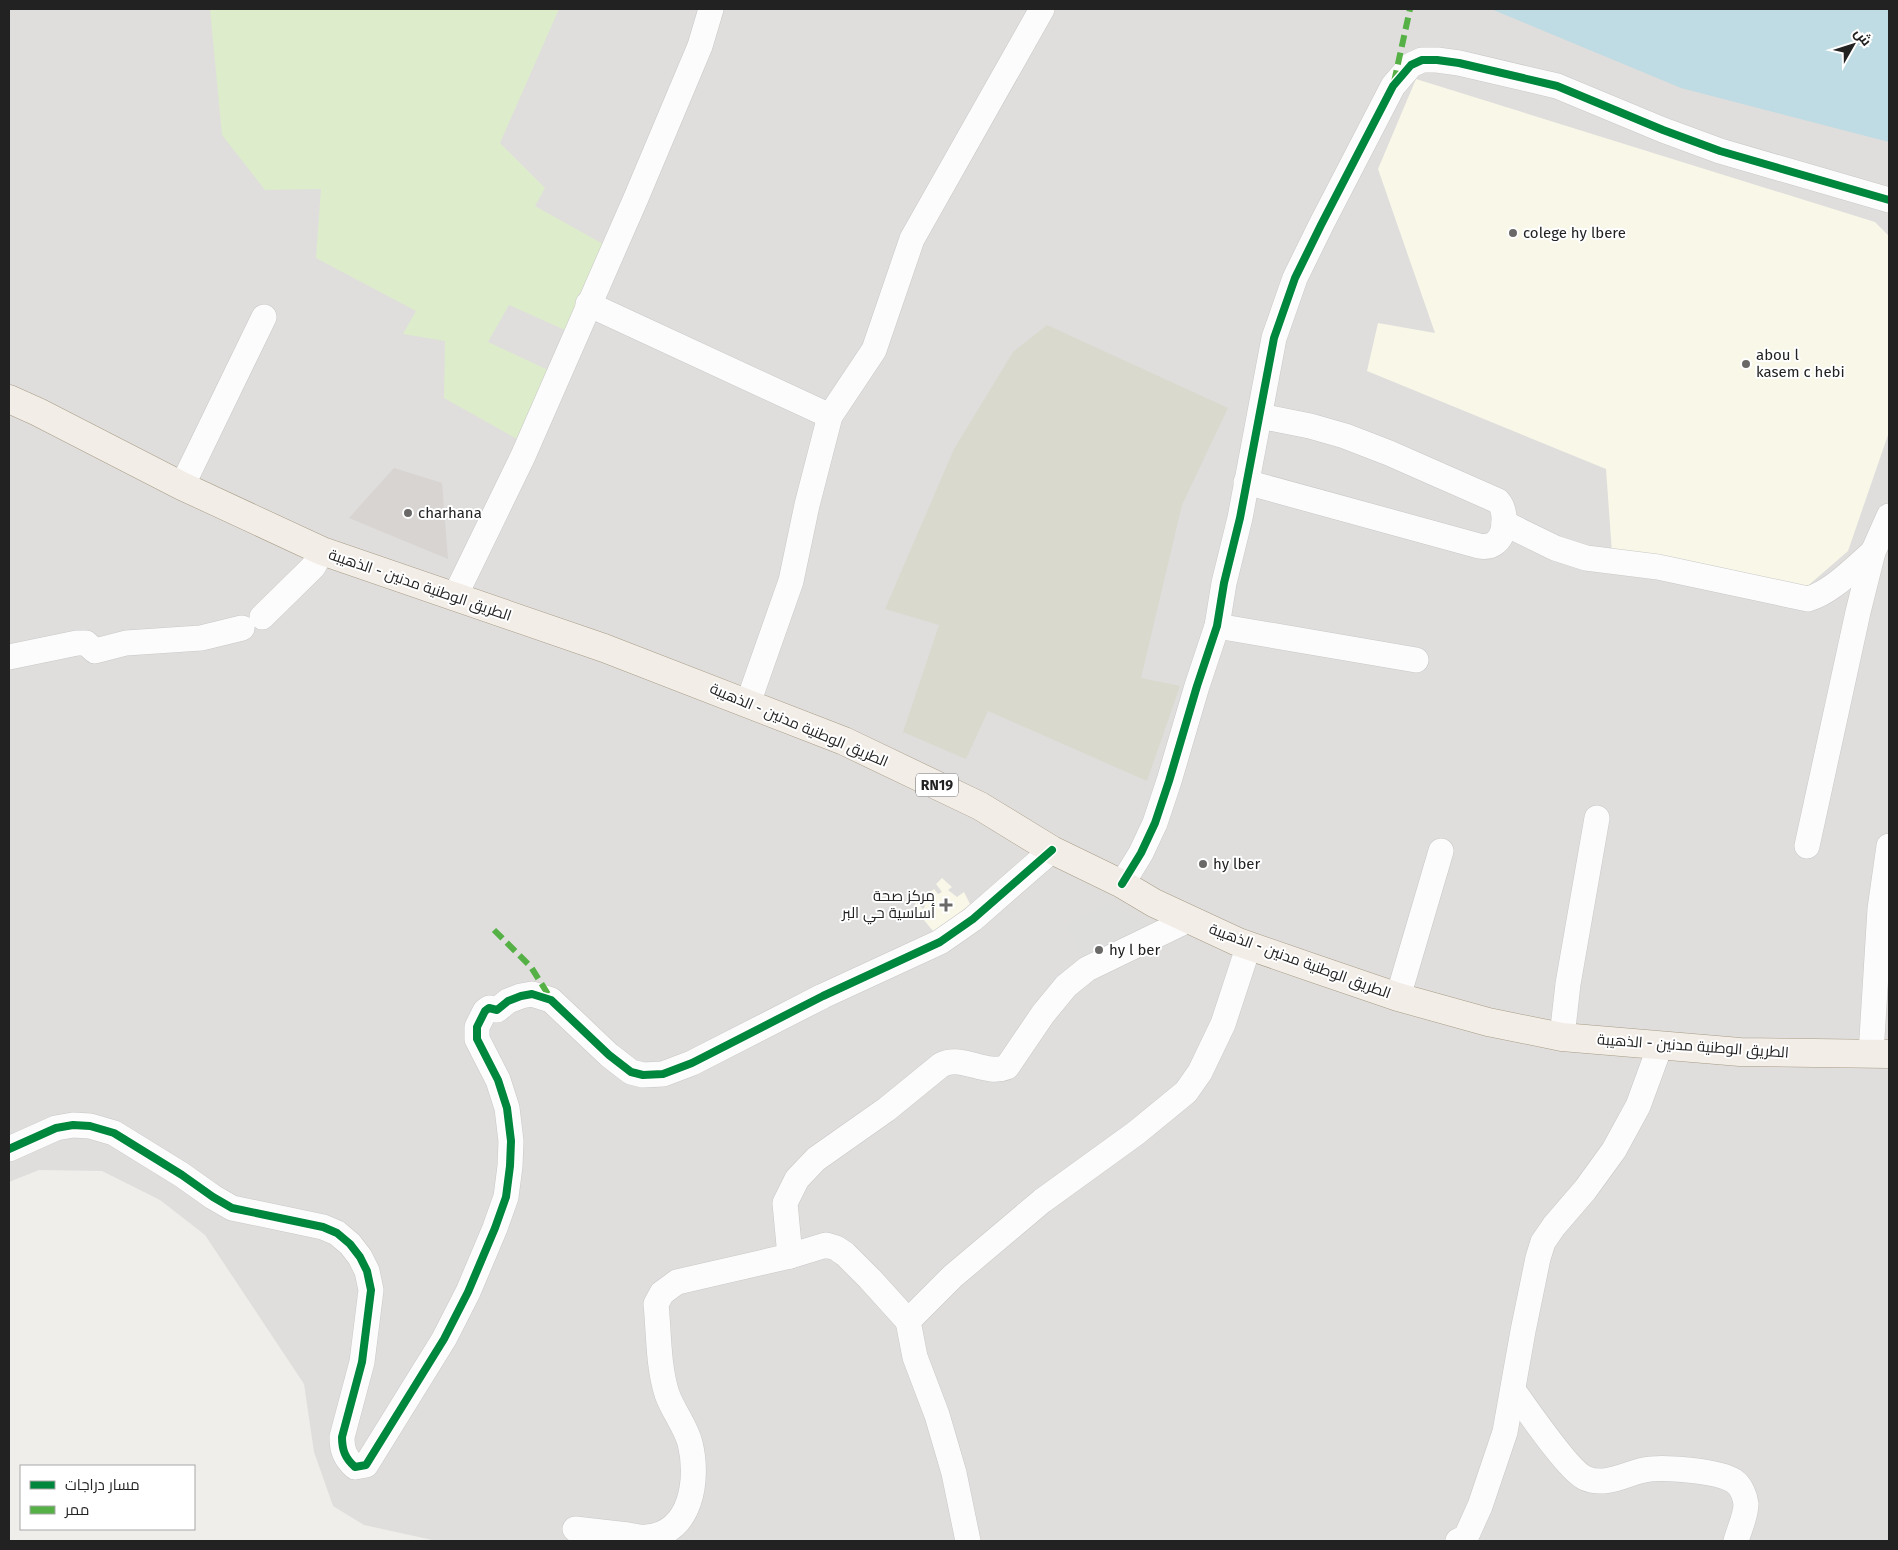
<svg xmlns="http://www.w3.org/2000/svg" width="1898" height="1550" font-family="'Fira Sans',Cairo,sans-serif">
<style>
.residential{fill:#dfdedc}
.education{fill:#f8f7e8}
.religious{fill:#dededc}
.construction{fill:#d9d9cd}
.grass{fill:#ddeccb}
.water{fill:#bfdbe3}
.building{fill:#d7d4d2}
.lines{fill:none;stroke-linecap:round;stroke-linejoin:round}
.minor-casing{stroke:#c9c8c7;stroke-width:26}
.major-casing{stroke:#a79c86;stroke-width:29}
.minor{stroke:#fdfcfc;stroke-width:25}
.major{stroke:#f3ede7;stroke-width:28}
.quiet{stroke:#55b145;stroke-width:6;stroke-dasharray:12 6;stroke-linecap:butt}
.cycleway-casing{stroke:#fff;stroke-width:11}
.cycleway{stroke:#00873e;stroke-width:8}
.poi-dot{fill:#6a6968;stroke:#fff;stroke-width:2}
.labels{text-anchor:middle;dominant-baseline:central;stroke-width:4;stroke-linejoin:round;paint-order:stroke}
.shield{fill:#fff;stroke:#646464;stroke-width:1}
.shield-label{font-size:14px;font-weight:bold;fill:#222}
.poi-label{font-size:15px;fill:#222;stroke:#fff;text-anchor:start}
.street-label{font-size:15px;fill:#222;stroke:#fff}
</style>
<rect width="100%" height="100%" fill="#f0eeeb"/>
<polygon class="residential" points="9,9 1889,9 1889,1541 437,1541 364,1525 333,1506 314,1452 304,1384 205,1235 160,1200 102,1171 39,1170 9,1182"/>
<g class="education">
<polygon points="1416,79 1875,222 1889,236 1889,432 1848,551 1803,590 1612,553 1606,469 1367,371 1378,323 1435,333 1378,169"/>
<polygon points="942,878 952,887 948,890 957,897 964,892 970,904 943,927 933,931 914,908 916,902 923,909 925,906 921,900 934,889 938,894 942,892 936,884"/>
</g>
<polygon class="religious" points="1108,903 1141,920 1149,934 1088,966 1066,925"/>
<polygon class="construction" points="1047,325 1228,408 1182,505 1141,678 1180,686 1147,781 988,711 966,759 903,732 939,625 885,609 954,449 1013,352"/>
<polygon class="grass" points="210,9 559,9 500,143 545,188 535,206 603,244 565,330 509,305 488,342 548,370 517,439 444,398 445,341 403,334 416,311 316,258 321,189 265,190 222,135"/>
<polygon class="water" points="1491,9 1889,9 1889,142 1681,88"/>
<polygon class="building" points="394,468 442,483 448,559 349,518"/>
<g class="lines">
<defs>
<g id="minor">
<polyline points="588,304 830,416"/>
<path d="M 1246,482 L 1479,546 C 1485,547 1490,547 1495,543 C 1506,535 1507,511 1498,501 L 1389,453 L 1345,436 L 1310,426 L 1260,416"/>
<polyline points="182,486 264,317"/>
<path d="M 1504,523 L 1555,548 L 1586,558 L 1658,567 L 1808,599 C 1832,592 1854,568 1873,552"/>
<polyline points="455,596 523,456 636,198 700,46 711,9"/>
<polyline points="262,617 313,567 322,551"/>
<polyline points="1217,626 1416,660"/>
<polyline points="9,657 77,643 86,643 95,651 126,643 201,638 242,628"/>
<polyline points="748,703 791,581 807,505 830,416 874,350 912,239 1042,9"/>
<polyline points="1807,846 1858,612 1873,552 1889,516"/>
<polyline points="1122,884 1141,853 1155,823 1169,781 1197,686 1217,626 1224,583 1240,518 1274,338 1295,278 1321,225 1393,86 1411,65 1422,60 1437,60 1459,63 1557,86 1663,130 1720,151 1889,200"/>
<polyline points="1398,997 1441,851"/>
<polyline points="1562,1037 1568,984 1597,818"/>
<polyline points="1871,1054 1880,909 1889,846"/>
<path d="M 9,1149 L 56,1128 L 73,1125 L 90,1126 L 114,1133 L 182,1175 L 213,1197 L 232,1208 L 323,1227 L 337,1233 L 350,1244 L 360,1257 L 367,1271 L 371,1290 L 362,1362 L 342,1437 C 342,1450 345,1458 355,1467 L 366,1465 L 444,1339 L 468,1292 L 495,1228 L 506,1197 L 510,1166 L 511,1141 L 507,1108 L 498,1080 L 477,1039 L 477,1027 L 485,1011 L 489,1008 L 497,1010 L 508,1001 L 521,996 L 532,994 L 551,1000 L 609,1055 L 631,1072 L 643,1075 L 663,1074 L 692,1063 L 823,996 L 940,942 L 973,919 L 1052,850"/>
<path d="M 790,1256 L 785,1203 L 797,1179 L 816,1159 L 887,1109 L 941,1065 C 963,1054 985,1076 1007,1067 L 1043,1014 L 1066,986 L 1087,969 L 1188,920"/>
<path d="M 1513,1390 C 1526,1408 1568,1470 1585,1478 C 1605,1487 1625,1474 1644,1470 C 1662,1466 1719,1471 1734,1481 C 1741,1486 1745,1496 1746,1504 C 1746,1516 1739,1530 1736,1541"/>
<path d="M 575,1529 C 593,1531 611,1533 628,1535 C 634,1536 641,1538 647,1537 C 692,1533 699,1478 690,1443 C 685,1425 673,1411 667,1394 C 658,1366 659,1333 656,1304 L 662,1293 L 677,1282 L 790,1256 L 826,1245 L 836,1248 L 845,1254 L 870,1279 L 908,1321"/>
<polyline points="968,1541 954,1473 937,1415 915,1357 908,1321 953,1276 1042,1201 1136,1133 1186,1092 1200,1072 1223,1024 1249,945"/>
<polyline points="1458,1541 1466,1537 1480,1506 1505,1432 1523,1331 1538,1258 1543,1242 1554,1226 1585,1190 1614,1150 1638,1106 1660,1046"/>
</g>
<polyline id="major" points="9,399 38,412 182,486 322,551 604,648 844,741 980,806 1052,850 1122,884 1154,903 1238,942 1313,968 1398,997 1488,1022 1562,1037 1740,1052 1889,1054"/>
</defs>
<use href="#minor" class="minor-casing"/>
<use href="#major" class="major-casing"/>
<use href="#minor" class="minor"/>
<use href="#major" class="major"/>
<g class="quiet">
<polyline points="1394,82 1410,9"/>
<polyline points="494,930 531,967 551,999"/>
</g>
<defs>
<g id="cycleway">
<polyline points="1122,884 1141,853 1155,823 1169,781 1197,686 1217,626 1224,583 1240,518 1274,338 1295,278 1321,225 1393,86 1411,65 1422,60 1437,60 1459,63 1557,86 1663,130 1720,151 1889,200"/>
<path d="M 9,1149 L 56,1128 L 73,1125 L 90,1126 L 114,1133 L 182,1175 L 213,1197 L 232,1208 L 323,1227 L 337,1233 L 350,1244 L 360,1257 L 367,1271 L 371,1290 L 362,1362 L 342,1437 C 342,1450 345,1458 355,1467 L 366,1465 L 444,1339 L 468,1292 L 495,1228 L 506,1197 L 510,1166 L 511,1141 L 507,1108 L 498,1080 L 477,1039 L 477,1027 L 485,1011 L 489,1008 L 497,1010 L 508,1001 L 521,996 L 532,994 L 551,1000 L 609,1055 L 631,1072 L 643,1075 L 663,1074 L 692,1063 L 823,996 L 940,942 L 973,919 L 1052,850"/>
</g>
</defs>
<use href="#cycleway" class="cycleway-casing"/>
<use href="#cycleway" class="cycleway"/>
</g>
<g class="poi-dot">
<circle cx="1513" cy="233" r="5"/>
<circle cx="1746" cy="364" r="5"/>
<circle cx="408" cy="513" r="5"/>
<circle cx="1203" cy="864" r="5"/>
<path d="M943.5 897.5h5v5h5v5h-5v5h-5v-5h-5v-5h5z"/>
<circle cx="1099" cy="950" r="5"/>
</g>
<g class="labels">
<rect class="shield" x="916" y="773.5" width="42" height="23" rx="4"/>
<g class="shield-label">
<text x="937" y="785">RN19</text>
</g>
<g class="poi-label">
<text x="1523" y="233">colege hy lbere</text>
<text x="1756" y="355">abou l<tspan x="1756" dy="17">kasem c hebi</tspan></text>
<text x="418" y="513">charhana</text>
<text x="1213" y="864">hy lber</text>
<text x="935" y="896" text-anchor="end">مركز صحة<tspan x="935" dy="17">أساسية حي البر</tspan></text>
<text x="1109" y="950">hy l ber</text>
</g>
<g class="street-label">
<text transform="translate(420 585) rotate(19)">الطريق الوطنية مدنين - الذهيبة</text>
<text transform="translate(799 725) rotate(23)">الطريق الوطنية مدنين - الذهيبة</text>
<text transform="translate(1300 961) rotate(20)">الطريق الوطنية مدنين - الذهيبة</text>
<text transform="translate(1693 1046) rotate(4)">الطريق الوطنية مدنين - الذهيبة</text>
</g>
</g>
<rect width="1898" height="1550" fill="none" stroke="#222222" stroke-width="20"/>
<rect x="20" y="1465" width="175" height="65" fill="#ffffff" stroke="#a7a7a7"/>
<rect x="30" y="1481" width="25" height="8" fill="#00873e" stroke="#a7a7a7"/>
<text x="65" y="1490" font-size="15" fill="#222222">مسار دراجات</text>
<rect x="30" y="1506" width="25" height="8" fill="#55b145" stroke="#a7a7a7"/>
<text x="65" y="1515" font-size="15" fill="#222222">ممر</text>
<g transform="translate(1853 45) rotate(51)" stroke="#ffffff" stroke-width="4" paint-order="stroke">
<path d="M0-4L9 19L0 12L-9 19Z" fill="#222222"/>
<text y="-8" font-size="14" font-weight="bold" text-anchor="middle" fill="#222222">ش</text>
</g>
</svg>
